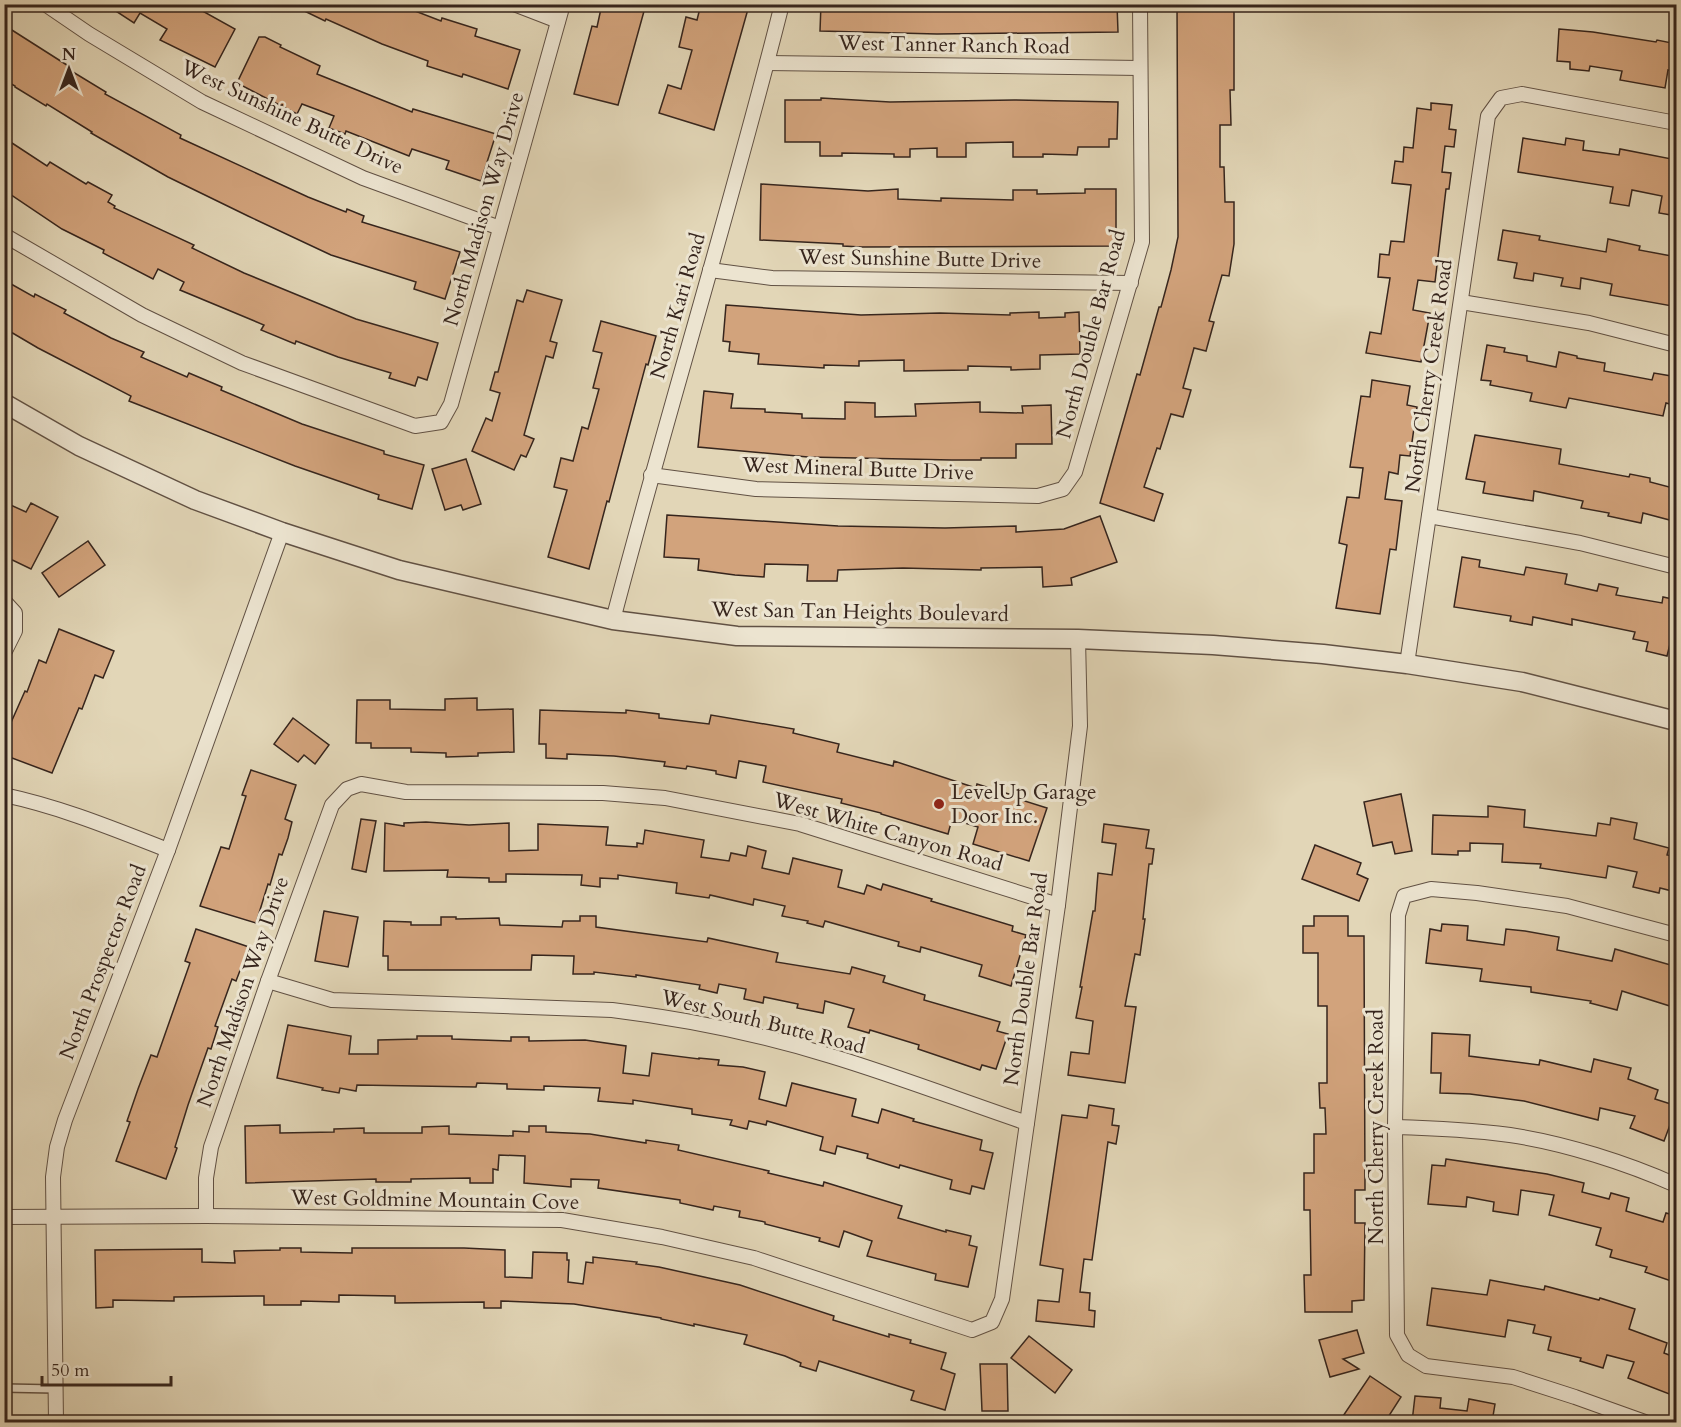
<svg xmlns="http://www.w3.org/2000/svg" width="1681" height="1427" font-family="Cardo,serif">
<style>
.building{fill:#d2a37c;stroke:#36251d;stroke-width:1.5}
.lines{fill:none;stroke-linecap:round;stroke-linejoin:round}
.service-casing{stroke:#615144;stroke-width:10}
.minor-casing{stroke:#615144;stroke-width:16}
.tertiary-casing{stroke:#615144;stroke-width:21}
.service{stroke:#ece4d0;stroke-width:7}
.minor{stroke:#ece4d0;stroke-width:14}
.tertiary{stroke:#ece4d0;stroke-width:18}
.poi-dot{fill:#8f2418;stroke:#ece4d0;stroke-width:2}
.labels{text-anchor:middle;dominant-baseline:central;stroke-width:6;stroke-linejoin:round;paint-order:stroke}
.street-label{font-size:21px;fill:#36251d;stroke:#ece4d0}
.poi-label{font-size:21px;fill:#36251d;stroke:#ece4d0;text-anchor:start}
</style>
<rect width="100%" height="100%" fill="#e2d6b7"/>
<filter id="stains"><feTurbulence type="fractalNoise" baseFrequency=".00333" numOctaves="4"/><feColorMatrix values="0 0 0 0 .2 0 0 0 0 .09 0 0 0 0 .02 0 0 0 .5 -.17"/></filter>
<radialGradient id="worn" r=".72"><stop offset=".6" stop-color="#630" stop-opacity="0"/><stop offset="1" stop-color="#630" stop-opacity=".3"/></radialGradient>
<g class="building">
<polygon points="105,4 190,4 235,29 215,67 160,40 167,29 140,13 134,23"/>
<polygon points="290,4 397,4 441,21 442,18 477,29 475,36 520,50 508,89 463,74 462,77 427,66 428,61 382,44 326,19 325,21"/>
<polygon points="602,4 646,4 618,105 574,94 592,26 597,27"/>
<polygon points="701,4 740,4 740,7 748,9 714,130 659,113 668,85 681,89 692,50 679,47 686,17 697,20"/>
<polygon points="821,4 1117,4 1118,32 937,34 820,31"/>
<polygon points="1177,4 1234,4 1234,90 1230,90 1231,125 1220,125 1220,167 1224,167 1225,202 1234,202 1234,244 1229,276 1222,275 1209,321 1214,322 1206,351 1194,348 1183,388 1191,390 1183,417 1171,414 1160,449 1157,448 1144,487 1163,494 1154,521 1100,503 1137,374 1140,375 1159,307 1161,307 1171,270 1178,237"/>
<polygon points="4,25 70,67 68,69 106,92 105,94 181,135 180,138 308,197 346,212 347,209 364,216 362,222 460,252 445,299 414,289 416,282 331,255 248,216 168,177 91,133 92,132 47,104 46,106 15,87 15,86 4,80"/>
<polygon points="1559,29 1593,32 1656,42 1657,40 1677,44 1677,72 1668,70 1665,88 1620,80 1622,71 1590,66 1589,71 1570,69 1570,62 1557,61"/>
<polygon points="259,37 265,37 281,45 280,47 320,66 317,74 412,112 413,109 496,134 481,181 446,169 449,161 412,149 409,156 346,131 345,134 329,128 334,116 302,104 297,114 237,83"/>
<polygon points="821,98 890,102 1014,100 1118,102 1117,139 1109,139 1109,147 1078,147 1077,155 1043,154 1043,157 1013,157 1013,142 966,143 966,157 937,157 937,148 910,149 910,157 894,157 894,154 842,153 842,156 820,156 820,142 785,142 785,100 821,100"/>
<polygon points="1431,103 1452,105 1449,129 1456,130 1454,147 1445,146 1442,172 1451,173 1449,189 1446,189 1435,282 1418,280 1413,310 1430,313 1421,362 1366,353 1370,332 1381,334 1390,278 1378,277 1380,254 1389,255 1391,241 1404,242 1411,185 1392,183 1395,161 1403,162 1404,147 1413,148 1417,108 1431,110"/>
<polygon points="1523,138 1565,145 1566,138 1584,141 1583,150 1619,155 1620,149 1677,160 1677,216 1659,213 1662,196 1632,190 1629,206 1610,203 1613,187 1518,172"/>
<polygon points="12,143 47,166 50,162 86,184 88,182 112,195 108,202 115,206 114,208 194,245 192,248 244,273 356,319 438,343 427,380 418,377 415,386 389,378 391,373 338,357 296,341 295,344 261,330 264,325 180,290 184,282 158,269 153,279 103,253 104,250 62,229 4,190 4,153"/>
<polygon points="761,184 868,191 898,189 898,199 941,201 941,198 1013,200 1013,190 1037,190 1037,194 1085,193 1085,189 1116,189 1116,246 861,247 843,246 843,244 760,240"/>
<polygon points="1503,230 1540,236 1539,240 1606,252 1608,239 1640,246 1639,250 1677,257 1677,283 1672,306 1610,295 1612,284 1581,278 1580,289 1561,286 1563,278 1534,273 1533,281 1514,278 1517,263 1498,260"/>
<polygon points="4,280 34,297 35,294 66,310 64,313 111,338 144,352 141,357 187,377 189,373 222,387 221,390 302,424 384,451 384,454 424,465 412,509 378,499 379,495 295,466 129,401 131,396 38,348 4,328"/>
<polygon points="527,290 562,300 550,341 557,343 553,358 546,356 524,435 534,439 526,457 521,455 514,470 472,451 486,418 492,421 500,393 490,390 495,372 498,372 517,300 523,302"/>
<polygon points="726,305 861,315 940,313 1010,315 1010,313 1039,312 1039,318 1065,317 1065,313 1079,312 1080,354 1040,355 1040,369 1011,370 1011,367 968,366 968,370 904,371 904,360 859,361 859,366 824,365 824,368 758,364 759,354 729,351 730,342 723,341"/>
<polygon points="601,321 656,336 648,365 646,364 609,502 607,501 589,569 548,557 567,490 554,487 561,458 573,461 582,427 588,429 599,389 593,388 602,353 593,351"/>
<polygon points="1487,345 1505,348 1504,352 1527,356 1527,361 1556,367 1559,352 1577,356 1577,358 1605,363 1604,371 1652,380 1654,373 1677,377 1677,406 1666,403 1663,416 1569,398 1566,408 1530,401 1532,393 1490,385 1491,381 1481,380"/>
<polygon points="1372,380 1410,386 1407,405 1417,407 1410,456 1400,455 1398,474 1389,472 1385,499 1402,501 1396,550 1390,549 1380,614 1336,608 1347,545 1339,543 1347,497 1359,498 1363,468 1350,467 1361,396 1370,397"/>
<polygon points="704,391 733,394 731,408 765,409 765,412 802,414 802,418 845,419 845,402 875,403 875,417 916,416 915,404 980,402 980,412 1023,413 1022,406 1051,405 1052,444 1016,444 1016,458 981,458 981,460 952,460 808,457 698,447"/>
<polygon points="1475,435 1561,449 1559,464 1629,477 1630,474 1650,478 1650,482 1677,489 1677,522 1643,513 1641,523 1608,516 1609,513 1581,508 1583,501 1534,491 1533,501 1483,493 1485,482 1466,479"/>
<polygon points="466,459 481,504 463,510 461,505 445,510 432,469"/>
<polygon points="4,502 26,512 31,503 58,517 31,569 4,556"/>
<polygon points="667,515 838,526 945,528 1016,526 1016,532 1064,529 1100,516 1117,562 1071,578 1072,585 1043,587 1042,567 981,568 981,570 903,568 838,570 837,581 807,581 808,565 765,564 764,577 735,575 698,570 699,559 664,557"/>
<polygon points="88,541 105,565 59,597 42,573"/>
<polygon points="1462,557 1480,560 1479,567 1524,575 1526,567 1567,574 1565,584 1597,591 1599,584 1618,588 1616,595 1662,603 1663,597 1677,600 1677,616 1667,656 1646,651 1648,642 1633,639 1635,632 1572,619 1572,625 1533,617 1532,625 1510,621 1511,616 1454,607"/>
<polygon points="59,629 114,651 103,678 95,675 82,709 79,708 52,773 4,755 4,734 7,727 9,727 25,691 27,692 39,660 46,663"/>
<polygon points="477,698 477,710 513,709 514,752 478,753 478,756 446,757 446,753 411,752 411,748 371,748 371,743 356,743 357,700 390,700 390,709 445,710 445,699"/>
<polygon points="540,710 626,713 626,710 659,714 659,718 709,724 711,715 794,729 793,733 839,744 837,752 893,766 894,761 976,788 977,784 1009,794 1009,796 1047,808 1029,861 973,844 978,827 952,819 948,834 881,814 881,813 841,803 842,799 763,782 766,766 739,761 736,778 716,774 716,771 687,766 686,769 664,766 665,762 614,756 567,754 567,759 546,758 546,744 539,744"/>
<polygon points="293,718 329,745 315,764 304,755 298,762 274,744"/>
<polygon points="251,770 296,785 285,819 292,822 288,838 282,855 279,854 270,885 268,884 256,923 200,906 221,847 229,849 246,796 242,795"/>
<polygon points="1401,794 1412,851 1395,854 1392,842 1373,846 1364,802"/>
<polygon points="1488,806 1525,810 1524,827 1596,836 1598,823 1610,825 1611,818 1637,823 1634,839 1669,848 1667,855 1677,857 1677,872 1672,891 1660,888 1659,893 1633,887 1637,872 1608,866 1606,878 1540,868 1541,864 1502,862 1503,844 1470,843 1470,851 1458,851 1458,855 1432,854 1433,815 1488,817"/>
<polygon points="361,819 376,821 366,872 352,869"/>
<polygon points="426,822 469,825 509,823 509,851 538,850 538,824 608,827 606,845 637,847 637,843 643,844 645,830 704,840 701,857 729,861 731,853 746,856 748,846 766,851 762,868 789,874 793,858 842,870 838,887 864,894 867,885 881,890 883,884 932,899 931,901 1013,926 1012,931 1026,935 1011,986 979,976 982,965 921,947 920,952 898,946 899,942 825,921 823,927 807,923 808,921 782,916 785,906 754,899 753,905 710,895 709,898 676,893 677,883 618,875 618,879 600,878 600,887 581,885 582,875 506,874 506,882 489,882 489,878 447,877 448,870 384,871 385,823 404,826 404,823"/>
<polygon points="1104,824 1149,830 1146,848 1154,849 1152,864 1149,864 1143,919 1145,919 1140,955 1135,954 1125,1006 1136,1007 1125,1083 1068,1075 1071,1052 1089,1054 1093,1021 1076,1018 1082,987 1080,987 1093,911 1095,911 1098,873 1112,875 1116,844 1102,842"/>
<polygon points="1315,845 1361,863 1357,874 1368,879 1359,901 1302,879"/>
<polygon points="324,911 358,917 348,967 315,961"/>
<polygon points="580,916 596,916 596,927 707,942 708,938 778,953 776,962 850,974 852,967 885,976 883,982 925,995 924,1000 1000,1022 997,1031 1008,1034 996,1069 982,1065 980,1070 918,1049 919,1045 870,1030 869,1033 848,1027 854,1009 825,1001 823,1013 797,1008 798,1004 764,997 763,1003 744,999 746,989 719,984 717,993 699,989 700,985 636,975 636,977 594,972 594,974 573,974 574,956 532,955 531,970 388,970 388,956 383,956 384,921 411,922 411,925 441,925 441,917 456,917 456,919 499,918 500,925 562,927 563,921 580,921"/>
<polygon points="1314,916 1348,916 1348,936 1364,936 1365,1190 1355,1190 1355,1223 1365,1223 1364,1300 1352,1301 1352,1312 1305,1312 1304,1275 1311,1275 1310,1210 1304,1210 1304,1173 1314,1173 1314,1134 1326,1134 1325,1108 1320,1108 1319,1083 1327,1083 1327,1006 1318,1006 1318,953 1303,953 1303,926 1314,926"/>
<polygon points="1442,924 1468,926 1467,940 1504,945 1506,929 1525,931 1559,937 1557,950 1612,961 1615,949 1674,966 1671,974 1677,976 1677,996 1673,1007 1622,991 1617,1010 1590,1003 1591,1001 1531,992 1531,987 1480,981 1482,969 1426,963 1430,929 1441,931"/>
<polygon points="196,929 249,947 236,981 232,979 215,1026 218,1027 211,1049 208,1048 188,1105 175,1147 177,1148 166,1179 116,1161 130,1122 127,1121 138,1089 151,1055 157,1057 190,963 185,961"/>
<polygon points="288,1025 351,1036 349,1054 378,1054 378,1040 417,1039 417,1036 452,1036 452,1039 511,1041 511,1037 529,1037 529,1041 585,1040 626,1046 623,1073 649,1076 652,1053 699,1059 699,1058 719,1060 718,1065 743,1067 765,1072 759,1099 786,1106 792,1083 856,1099 852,1116 878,1123 882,1109 914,1119 913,1121 982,1140 980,1150 993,1153 984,1189 972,1186 970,1194 950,1189 952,1180 900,1165 899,1168 867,1158 868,1154 837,1146 835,1154 820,1150 823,1137 767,1121 766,1125 749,1121 747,1129 730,1125 732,1120 692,1114 692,1109 633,1100 633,1104 598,1101 600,1088 544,1086 544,1090 507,1089 507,1084 477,1083 476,1087 357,1085 356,1091 340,1088 339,1093 322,1090 323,1088 277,1078"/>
<polygon points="1432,1033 1470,1035 1469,1056 1539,1065 1540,1060 1591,1072 1594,1059 1631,1068 1628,1079 1658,1090 1655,1099 1677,1106 1664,1141 1630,1128 1635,1116 1600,1108 1598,1120 1524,1101 1470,1094 1440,1093 1441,1073 1431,1073"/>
<polygon points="1089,1105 1114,1109 1112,1125 1119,1126 1116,1144 1108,1142 1092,1260 1084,1259 1080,1292 1090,1293 1089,1310 1095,1311 1094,1327 1036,1321 1038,1300 1059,1302 1063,1269 1040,1265 1062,1115 1087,1118"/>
<polygon points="280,1125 280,1133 334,1132 334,1129 364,1128 364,1133 422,1133 422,1127 449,1126 449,1134 513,1136 513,1131 529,1132 529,1126 546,1126 546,1132 590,1134 646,1143 646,1140 679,1145 678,1150 769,1171 768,1173 823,1186 824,1182 902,1206 898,1218 946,1232 946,1230 971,1236 969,1245 977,1247 968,1287 935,1280 936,1274 867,1256 872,1241 844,1231 839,1247 819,1241 820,1238 765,1224 765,1222 739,1217 740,1211 714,1206 713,1210 680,1203 680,1200 598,1188 599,1180 571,1179 571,1187 524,1183 525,1156 499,1155 498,1170 493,1169 493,1183 470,1183 470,1178 411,1179 411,1182 376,1182 376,1179 246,1183 245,1126"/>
<polygon points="1446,1159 1547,1174 1584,1183 1582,1192 1609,1199 1611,1193 1629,1198 1626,1211 1663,1222 1666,1213 1677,1216 1677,1283 1645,1272 1647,1267 1610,1257 1612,1250 1596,1245 1601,1228 1549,1215 1554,1195 1521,1190 1518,1215 1493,1211 1494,1202 1467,1197 1466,1207 1428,1204 1432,1165 1445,1166"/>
<polygon points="280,1248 301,1248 301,1252 352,1253 352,1248 464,1248 505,1250 505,1277 532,1278 533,1252 567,1253 567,1260 569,1260 568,1282 583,1284 586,1262 593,1263 593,1257 637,1262 636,1264 659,1267 740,1285 834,1316 833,1320 889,1337 889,1334 911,1340 910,1343 946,1353 941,1369 955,1374 945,1410 911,1400 914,1391 819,1361 816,1371 800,1366 801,1363 785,1356 744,1344 747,1335 694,1324 694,1326 661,1319 661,1318 574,1304 501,1301 501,1308 484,1308 484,1302 395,1303 395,1296 339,1295 339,1302 301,1301 301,1305 264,1305 264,1296 174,1297 174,1301 113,1300 113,1307 96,1308 95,1250 202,1249 202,1262 235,1263 234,1251 280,1250"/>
<polygon points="1490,1280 1544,1290 1545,1286 1599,1300 1600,1298 1635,1309 1629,1329 1667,1343 1664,1353 1677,1358 1677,1397 1628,1378 1634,1362 1607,1355 1603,1368 1580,1361 1581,1358 1548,1350 1551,1337 1533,1333 1535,1325 1508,1320 1505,1337 1427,1325 1432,1288 1487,1295"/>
<polygon points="1357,1330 1364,1353 1343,1359 1359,1369 1330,1377 1319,1340"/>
<polygon points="1029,1336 1072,1370 1055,1393 1011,1358"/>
<polygon points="980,1364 1007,1364 1008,1411 982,1411"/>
<polygon points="1370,1376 1401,1397 1385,1422 1339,1422"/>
<polygon points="1415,1396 1441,1398 1440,1408 1467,1411 1469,1399 1495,1404 1492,1422 1412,1422"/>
</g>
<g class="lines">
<defs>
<polyline id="service" points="4,1388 55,1389"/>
<g id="minor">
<polyline points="45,4 89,34 202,102 363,178 500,228"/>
<polyline points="514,4 558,21"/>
<polyline points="767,63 1140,68"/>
<polyline points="4,235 142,315 242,363 415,426 441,422 451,404 563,4"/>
<polyline points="710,270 772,278 1131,283"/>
<polyline points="1461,302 1589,323 1676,345"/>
<polyline points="651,475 756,489 1038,496 1063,489 1075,472 1142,242 1140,4"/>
<polyline points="1429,516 1580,543 1676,567"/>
<polyline points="4,601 15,613 15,631 4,653"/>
<path d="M 613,620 C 667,414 730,211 782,4"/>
<polyline points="1407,664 1488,116 1501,98 1522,94 1676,123"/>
<path d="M 4,795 C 61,807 114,829 168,850"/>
<path d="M 268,981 L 332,1000 L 612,1010 C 685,1019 760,1034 831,1056 C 897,1076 962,1101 1027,1123"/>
<path d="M 1395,1127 C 1434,1128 1472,1130 1510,1135 C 1564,1143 1627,1163 1676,1185"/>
<polyline points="206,1216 206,1178 211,1147 268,981 332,805 347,789 361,784 406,792 603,793 665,798 800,824 1058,905"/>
<polyline points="4,1217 206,1216 562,1220 662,1237 754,1258 972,1330 992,1322 1002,1299 1058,905 1080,726 1078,639"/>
<polyline points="56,1422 53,1177 57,1147 65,1120 168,850 282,532"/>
<polyline points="1645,1422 1575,1397 1513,1377 1426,1366 1408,1355 1397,1335 1395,1127 1398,915 1404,896 1431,889 1477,893 1567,906 1676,935"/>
</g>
<polyline id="tertiary" points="4,403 79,446 195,500 282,532 399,570 613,620 737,636 1078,639 1213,645 1323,654 1407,664 1522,682 1676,721"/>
</defs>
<use href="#service" class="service-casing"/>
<use href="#minor" class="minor-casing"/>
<use href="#tertiary" class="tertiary-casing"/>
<use href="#service" class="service"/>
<use href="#minor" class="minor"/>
<use href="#tertiary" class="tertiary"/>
</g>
<circle class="poi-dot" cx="939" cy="804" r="6"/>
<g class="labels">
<g class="street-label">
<text transform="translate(954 45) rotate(1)">West Tanner Ranch Road</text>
<text transform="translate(292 117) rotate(25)">West Sunshine Butte Drive</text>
<text transform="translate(484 209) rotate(-74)">North Madison Way Drive</text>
<text transform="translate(920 259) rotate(1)">West Sunshine Butte Drive</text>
<text transform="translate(678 306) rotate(-74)">North Kari Road</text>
<text transform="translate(1091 334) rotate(-75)">North Double Bar Road</text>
<text transform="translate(1429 376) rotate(-82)">North Cherry Creek Road</text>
<text transform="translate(858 469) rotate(2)">West Mineral Butte Drive</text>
<text transform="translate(860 612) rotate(1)">West San Tan Heights Boulevard</text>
<text transform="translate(888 832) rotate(16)">West White Canyon Road</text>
<text transform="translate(103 962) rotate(-69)">North Prospector Road</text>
<text transform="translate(1026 979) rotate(-82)">North Double Bar Road</text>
<text transform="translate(243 992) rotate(-71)">North Madison Way Drive</text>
<text transform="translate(763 1022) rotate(14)">West South Butte Road</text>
<text transform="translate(1376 1127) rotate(-90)">North Cherry Creek Road</text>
<text transform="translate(435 1200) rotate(1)">West Goldmine Mountain Cove</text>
</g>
<g class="poi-label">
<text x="951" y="792">LevelUp Garage<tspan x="951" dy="24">Door Inc.</tspan></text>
</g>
</g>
<rect width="1681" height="1427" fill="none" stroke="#e2d6b7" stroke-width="24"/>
<rect x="6" y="6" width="1669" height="1415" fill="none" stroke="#36251d" stroke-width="3"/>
<rect x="12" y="12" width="1657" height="1403" fill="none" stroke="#36251d" stroke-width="1.5"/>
<g transform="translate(69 69)" stroke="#ece4d0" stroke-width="4.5" paint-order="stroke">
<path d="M0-4.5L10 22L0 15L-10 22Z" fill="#36251d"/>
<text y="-9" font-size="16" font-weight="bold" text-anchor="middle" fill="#36251d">N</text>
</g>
<path d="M42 1376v9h129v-9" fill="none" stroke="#36251d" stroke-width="3"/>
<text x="51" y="1376" font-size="18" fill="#36251d" stroke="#ece4d0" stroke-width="4.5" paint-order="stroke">50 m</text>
<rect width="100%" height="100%" filter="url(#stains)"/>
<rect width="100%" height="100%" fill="url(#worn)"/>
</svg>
